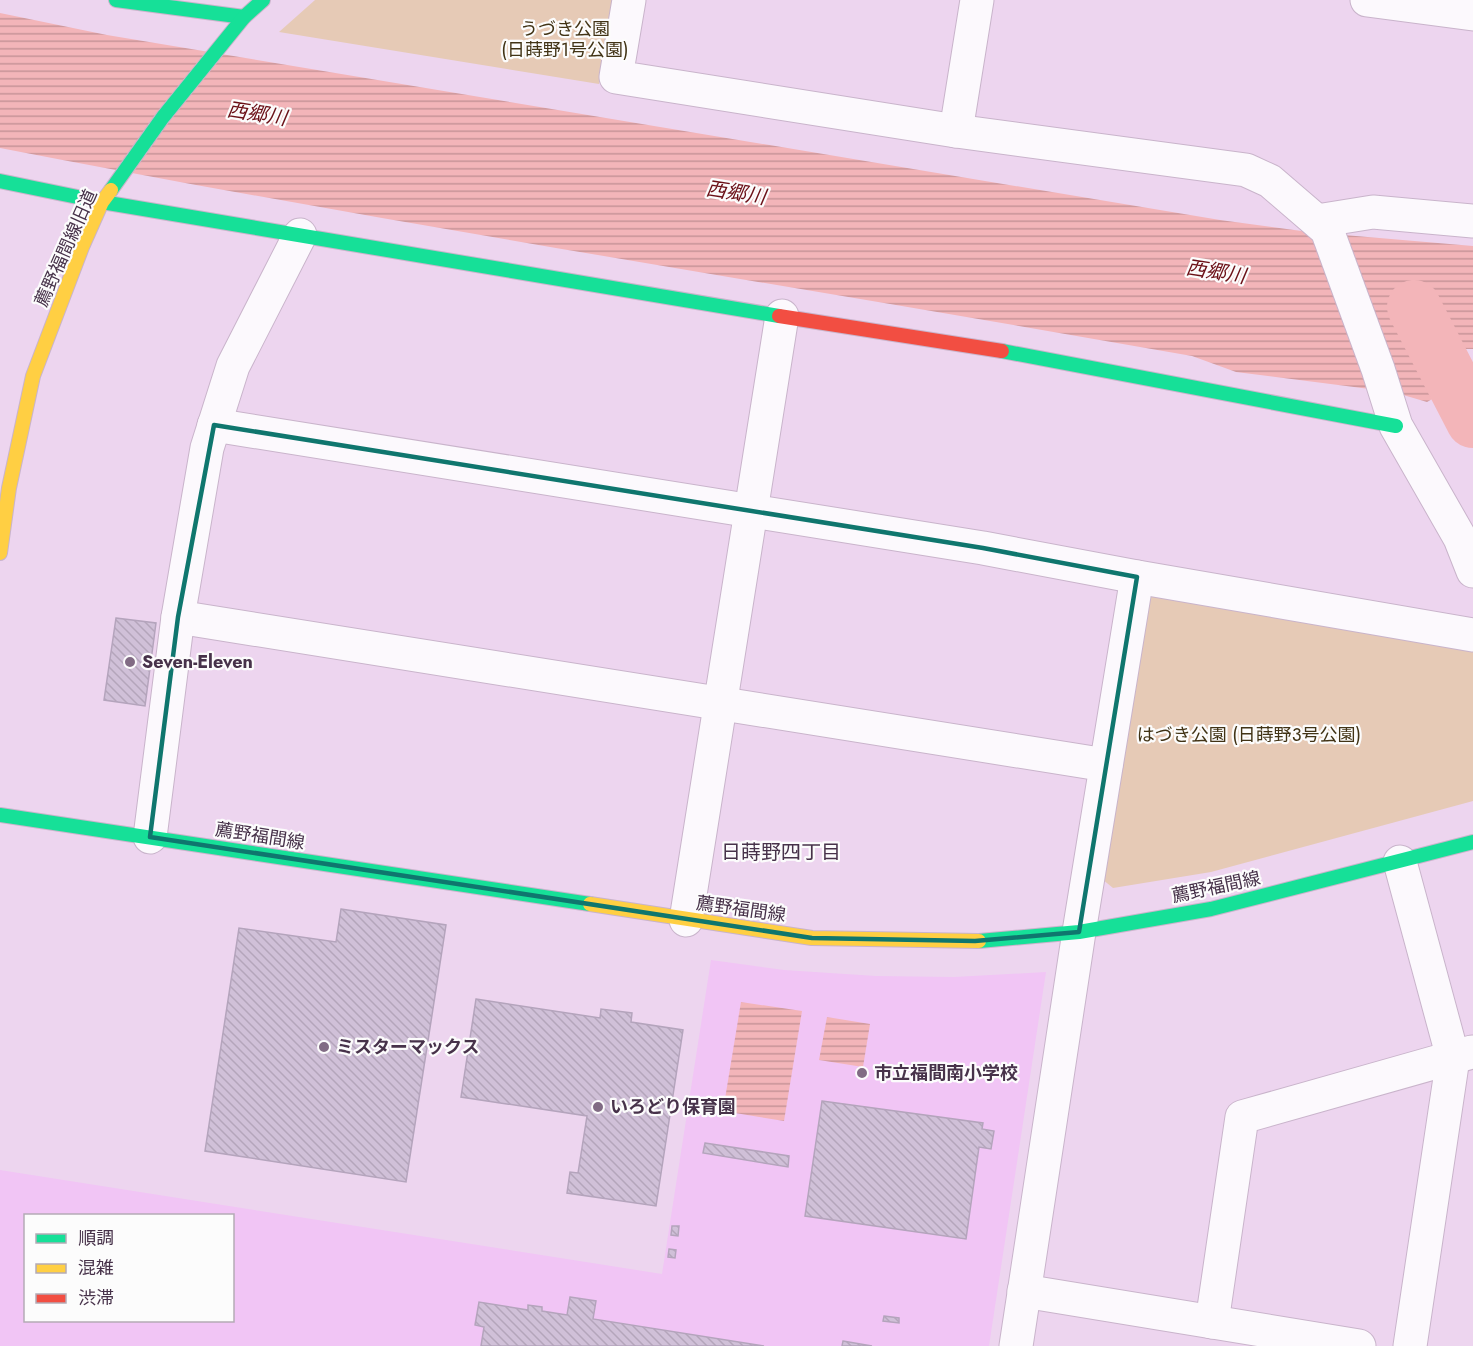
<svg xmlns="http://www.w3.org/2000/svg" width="1473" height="1346" font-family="Jost,'Noto Sans JP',sans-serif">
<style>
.built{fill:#f1c5f5;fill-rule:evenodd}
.green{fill:#e6cab6}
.water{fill:url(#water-rules)}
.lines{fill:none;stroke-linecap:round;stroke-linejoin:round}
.river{stroke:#f3b5b9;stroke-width:54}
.building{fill:url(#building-back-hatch);stroke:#b4a4bc;stroke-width:1.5}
.street-casing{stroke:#c9b4cb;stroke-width:35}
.fast-casing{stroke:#c9b4cb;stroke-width:16}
.slow-casing{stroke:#c9b4cb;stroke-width:16}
.jam-casing{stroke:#c9b4cb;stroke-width:16}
.street{stroke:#fcf9fd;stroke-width:33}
.fast{stroke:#16e098;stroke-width:14}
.slow{stroke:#ffcf43;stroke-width:14}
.jam{stroke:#f24e42;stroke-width:14}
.marked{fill:none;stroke:#0f766e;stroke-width:4.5;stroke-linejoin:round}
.poi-dot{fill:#816b84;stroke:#fcfcfc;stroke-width:2}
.labels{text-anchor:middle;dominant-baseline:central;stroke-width:4.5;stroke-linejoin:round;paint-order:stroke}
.park-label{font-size:18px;fill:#413315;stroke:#fcfcfc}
.street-label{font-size:18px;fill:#47324a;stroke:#fcfcfc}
.poi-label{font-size:18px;font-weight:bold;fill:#47324a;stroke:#fcfcfc;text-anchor:start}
.water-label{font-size:20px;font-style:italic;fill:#6b1017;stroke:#fcfcfc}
.neighbourhood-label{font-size:20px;fill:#47324a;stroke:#fcfcfc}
</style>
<defs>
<pattern id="water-rules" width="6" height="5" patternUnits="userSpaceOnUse" patternTransform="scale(1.5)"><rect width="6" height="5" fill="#f3b5b9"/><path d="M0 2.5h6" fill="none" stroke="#c79498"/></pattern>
<pattern id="building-back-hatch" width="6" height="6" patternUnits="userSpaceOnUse" patternTransform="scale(1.5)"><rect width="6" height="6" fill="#d0c0d8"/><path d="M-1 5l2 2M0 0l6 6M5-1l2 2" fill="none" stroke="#b4a5bb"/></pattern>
</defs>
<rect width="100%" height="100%" fill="#edd5ef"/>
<path class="built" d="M 711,960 L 784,970 L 876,976 L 954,977 L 1046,972 L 989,1346 L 0,1346 L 0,1170 L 662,1274 ZM 26,1216 L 232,1216 L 232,1320 L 26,1320 Z"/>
<g class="green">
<polygon points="315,0 615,0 599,84 279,32"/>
<polygon points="1156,591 1473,650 1473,801 1211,872 1113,888 1102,879 1146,600"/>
</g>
<g class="water">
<path d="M 0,13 L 107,35 L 1220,220 L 1309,232 L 1473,246 L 1473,349 L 1458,349 L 1434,398 L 1427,402 L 1393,392 L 1236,372 L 1192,356 C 795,286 396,225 0,148 Z"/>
<polygon points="741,1002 802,1011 784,1121 723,1111"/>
<polygon points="827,1017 870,1024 863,1067 819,1060"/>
</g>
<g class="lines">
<polyline class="river" points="1414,307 1473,421"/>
</g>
<g class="building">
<polygon points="116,618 156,623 145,706 104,700"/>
<polygon points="341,909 446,925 406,1182 205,1151 239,928 336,942"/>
<polygon points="476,999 600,1018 601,1009 632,1013 631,1022 683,1030 656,1206 567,1193 570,1172 578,1173 587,1116 461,1097"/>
<polygon points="822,1101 983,1123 982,1129 994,1131 991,1149 979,1147 966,1239 805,1216"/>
<polygon points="705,1143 789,1156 788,1167 703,1153"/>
<polygon points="672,1226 679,1226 678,1236 671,1235"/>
<polygon points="669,1249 676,1250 675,1258 668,1257"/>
<polygon points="570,1297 596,1301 593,1319 764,1346 481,1346 484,1327 475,1325 479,1302 528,1310 528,1305 542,1307 542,1311 567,1315"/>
<polygon points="884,1316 899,1318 899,1323 883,1321"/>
<polygon points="843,1341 872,1346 842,1346"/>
</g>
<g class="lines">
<defs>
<g id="street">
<polyline points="629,0 616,77 956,131 1246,170 1270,181 1327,230 1378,369 1396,426 1460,538 1473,571"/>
<polyline points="1367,0 1473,14"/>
<polyline points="956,131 977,0"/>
<polyline points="1317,221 1373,212 1473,221"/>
<polyline points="214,425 983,548 1137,577 1473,635"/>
<polyline points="178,617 1106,765"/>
<polyline points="150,837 178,617 207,448 233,366 300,235"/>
<polyline points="1400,862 1453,1058 1410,1346"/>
<polyline points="686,920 782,316"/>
<polyline points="1024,1291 1359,1346"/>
<polyline points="1212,1322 1242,1117 1472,1052"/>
<polyline points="1016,1346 1079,932 1137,577"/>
</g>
<g id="fast">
<polyline points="116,0 244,17"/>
<polyline points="0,181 102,202 779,316"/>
<polyline points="111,190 163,117 244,17 263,0"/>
<polyline points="1002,351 1396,426"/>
<polyline points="0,815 590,904"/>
<polyline points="979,941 1079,932 1211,909 1473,842"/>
</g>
<g id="slow">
<polyline points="0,553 9,488 33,376 82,247 102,202 111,190"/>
<polyline points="590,904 812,938 979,941"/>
</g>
<polyline id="jam" points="779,316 1002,351"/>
</defs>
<use href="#street" class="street-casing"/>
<use href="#fast" class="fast-casing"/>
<use href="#slow" class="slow-casing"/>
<use href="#jam" class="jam-casing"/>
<use href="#street" class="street"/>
<use href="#fast" class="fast"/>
<use href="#slow" class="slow"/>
<use href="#jam" class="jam"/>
</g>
<path class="marked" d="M 214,425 L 983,548 L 1137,577 L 1079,932 L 975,941 L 812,938 L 150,837 L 178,617 Z"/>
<g class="poi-dot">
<circle cx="130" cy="662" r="6"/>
<circle cx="324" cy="1047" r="6"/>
<circle cx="862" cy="1073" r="6"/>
<circle cx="598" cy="1107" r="6"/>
</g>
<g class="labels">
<g class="park-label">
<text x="565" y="29">うづき公園<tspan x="565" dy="21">(日蒔野1号公園)</tspan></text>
<text x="1249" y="735">はづき公園 (日蒔野3号公園)</text>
</g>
<g class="street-label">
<text transform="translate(66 248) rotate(-66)">薦野福間線旧道</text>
<text transform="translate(260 836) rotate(9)">薦野福間線</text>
<text transform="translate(1216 887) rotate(-12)">薦野福間線</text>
<text transform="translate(741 909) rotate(8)">薦野福間線</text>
</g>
<g class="poi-label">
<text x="142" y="662">Seven-Eleven</text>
<text x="336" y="1047">ミスターマックス</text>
<text x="874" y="1073">市立福間南小学校</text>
<text x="610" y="1107">いろどり保育園</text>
</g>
<g class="water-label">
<text transform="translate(257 114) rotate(9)">西郷川</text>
<text transform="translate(736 193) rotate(9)">西郷川</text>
<text transform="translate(1216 272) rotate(9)">西郷川</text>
</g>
<g class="neighbourhood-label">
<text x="781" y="852">日蒔野四丁目</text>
</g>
</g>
<rect x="24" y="1214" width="210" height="108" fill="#fcfcfc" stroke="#b4abb5" stroke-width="1.5"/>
<rect x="36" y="1234" width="30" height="9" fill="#16e098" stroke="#b4abb5" stroke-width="1.5"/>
<text x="78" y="1244" font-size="18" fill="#47324a">順調</text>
<rect x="36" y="1264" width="30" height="9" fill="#ffcf43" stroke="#b4abb5" stroke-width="1.5"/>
<text x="78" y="1274" font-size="18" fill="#47324a">混雑</text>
<rect x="36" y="1294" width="30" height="9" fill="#f24e42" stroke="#b4abb5" stroke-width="1.5"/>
<text x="78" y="1304" font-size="18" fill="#47324a">渋滞</text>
</svg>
